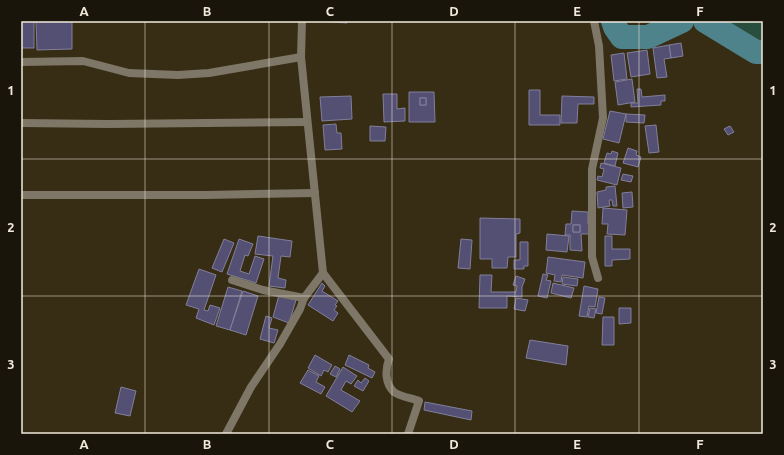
<svg xmlns="http://www.w3.org/2000/svg" width="784" height="455" font-family="Ubuntu,sans-serif">
<style>
.green{fill:#2a4e3d}
.lines{fill:none;stroke-linecap:round;stroke-linejoin:round}
.river{stroke:#4f838c;stroke-width:24}
.building{fill:#545073;stroke:#827f9b;fill-rule:evenodd}
.lane{stroke:#7e7666;stroke-width:8}
.street{stroke:#7e7666;stroke-width:8}
.grid{fill:none;stroke:#f1eadc;stroke-width:1;stroke-opacity:0.55}
.neatline{fill:none;stroke:#f1eadc;stroke-width:1.5}
.grid-label{font-size:13px;text-anchor:middle;font-weight:bold;fill:#f1eadc}
</style>
<rect width="100%" height="100%" fill="#372c14"/>
<polygon class="green" points="709,21 763,21 763,52 756,52"/>
<g class="lines">
<g class="river">
<polyline points="613,21 615,27 622,37 648,37 682,21"/>
<polyline points="705,21 756,52 763,52"/>
</g>
</g>
<g class="building">
<rect x="21" y="21" width="13" height="27"/>
<polygon points="36,21 72,21 72,49 37,50"/>
<polygon points="316,21 347,21 347,23"/>
<polygon points="681,43 683,56 671,58 669,45"/>
<polygon points="669,45 671,58 664,59 667,77 657,78 653,48"/>
<polygon points="647,50 650,74 631,77 627,53"/>
<polygon points="624,53 627,79 614,81 611,55"/>
<polygon points="632,79 635,102 618,105 615,82"/>
<polygon points="637,89 641,89 642,97 665,95 665,101 661,101 661,105 631,107 631,103 638,103"/>
<polygon points="529,90 540,90 540,115 560,115 560,125 529,125"/>
<path d="M 409,92 L 434,92 L 435,122 L 409,122 ZM 420,98 L 426,98 L 426,105 L 420,105 Z"/>
<polygon points="383,94 397,94 397,109 405,108 405,121 384,122"/>
<polygon points="351,96 352,119 322,121 320,97"/>
<polygon points="562,96 594,97 594,104 578,104 577,123 561,123"/>
<rect x="420" y="98" width="6" height="7"/>
<polygon points="610,111 626,114 619,143 603,139"/>
<polygon points="626,114 645,115 644,123 626,122"/>
<polygon points="336,124 337,133 341,133 342,149 325,150 323,125"/>
<polygon points="656,125 659,152 649,153 645,126"/>
<polygon points="370,126 386,127 385,141 370,141"/>
<polygon points="730,126 734,132 728,135 724,129"/>
<polygon points="628,148 637,151 636,155 641,157 638,167 623,163"/>
<polygon points="612,151 618,153 615,166 604,163 607,153 611,154"/>
<polygon points="601,163 621,168 617,185 597,180 598,176 602,177 604,169 600,168"/>
<polygon points="623,174 633,176 631,182 621,180"/>
<polygon points="615,186 617,206 613,206 612,200 609,200 610,206 598,208 597,192 606,190 606,187"/>
<polygon points="632,192 633,207 623,208 622,193"/>
<polygon points="603,208 627,210 625,235 607,234 608,224 602,224"/>
<path d="M 572,211 L 588,212 L 588,224 L 591,224 L 590,234 L 581,234 L 582,251 L 570,250 L 570,235 L 565,235 L 566,224 L 571,224 ZM 573,225 L 580,225 L 580,232 L 573,232 Z"/>
<polygon points="480,218 520,219 520,233 516,234 516,257 508,257 507,268 492,268 492,259 480,259"/>
<rect x="573" y="225" width="7" height="7"/>
<polygon points="547,234 569,236 567,252 546,250"/>
<polygon points="258,236 292,241 290,257 281,256 278,278 286,280 285,288 269,286 273,256 255,254"/>
<polygon points="605,236 612,236 612,249 630,249 630,259 612,260 612,266 605,266"/>
<polygon points="224,239 234,243 222,272 212,268"/>
<polygon points="239,239 253,244 248,256 245,255 240,271 249,274 255,256 264,259 256,283 227,274"/>
<polygon points="461,239 472,240 470,269 458,268"/>
<polygon points="520,242 528,242 528,266 524,266 524,269 514,269 514,260 520,260"/>
<polygon points="548,257 585,262 583,278 562,275 561,282 554,281 555,275 546,273"/>
<polygon points="199,269 216,275 204,310 208,311 210,305 220,308 214,325 196,318 199,309 186,305"/>
<polygon points="543,274 548,275 546,280 551,281 547,298 538,296"/>
<polygon points="480,275 492,275 491,292 516,292 517,286 513,285 516,276 525,279 522,287 522,297 507,296 507,308 479,308"/>
<polygon points="563,277 578,279 577,286 562,284"/>
<polygon points="322,283 325,286 322,291 338,301 335,305 337,306 334,310 338,313 333,321 308,305"/>
<polygon points="553,283 574,288 571,298 551,293"/>
<polygon points="584,286 598,289 595,307 589,306 587,317 579,316"/>
<polygon points="228,287 242,291 230,330 216,326"/>
<polygon points="243,291 258,296 246,335 230,330"/>
<polygon points="279,295 296,300 289,323 273,317"/>
<polygon points="599,297 605,298 602,314 596,313"/>
<polygon points="516,298 528,300 525,311 514,309"/>
<polygon points="590,308 596,309 594,318 588,317"/>
<polygon points="619,308 631,308 631,323 619,324"/>
<polygon points="266,316 272,318 269,328 278,330 274,343 260,339"/>
<polygon points="603,317 614,317 614,345 602,345"/>
<polygon points="530,340 568,346 566,365 526,358"/>
<polygon points="315,355 332,365 328,372 324,370 321,376 308,368"/>
<polygon points="349,355 369,365 368,368 375,372 372,378 345,365"/>
<polygon points="335,366 340,369 336,377 330,374"/>
<polygon points="343,367 357,376 351,384 346,381 341,390 360,401 352,412 326,396"/>
<polygon points="308,370 319,376 316,382 325,387 321,394 300,383"/>
<polygon points="365,378 369,381 363,391 354,386 358,380 361,383"/>
<polygon points="121,387 136,391 130,416 115,413"/>
<polygon points="425,402 472,411 471,420 424,410"/>
</g>
<g class="lines">
<polyline class="lane" points="232,280 263,290 304,298"/>
<g class="street">
<path d="M 302,21 L 301,57 L 323,273 L 389,359 C 385,370 385,384 394,392 C 400,397 412,398 419,401 L 408,434"/>
<polyline points="594,21 599,46 603,118 592,169 592,257 598,278"/>
<polyline points="21,62 83,61 129,73 178,75 209,73 301,57"/>
<polyline points="21,123 108,124 307,122"/>
<polyline points="21,195 206,195 315,193"/>
<polyline points="226,434 251,387 280,344 300,309 304,298 323,273"/>
</g>
</g>
<path class="grid" d="M 145,21 L 145,434M 269,21 L 269,434M 392,21 L 392,434M 515,21 L 515,434M 639,21 L 639,434M 21,159 L 763,159M 21,296 L 763,296"/>
<rect width="784" height="455" fill="none" stroke="#1a150b" stroke-width="44"/>
<rect x="22" y="22" width="740" height="411" class="neatline"/>
<g class="grid-label">
<text x="84" y="16">A</text>
<text x="207" y="16">B</text>
<text x="330" y="16">C</text>
<text x="454" y="16">D</text>
<text x="577" y="16">E</text>
<text x="700" y="16">F</text>
<text x="11" y="95">1</text>
<text x="773" y="95">1</text>
<text x="11" y="232">2</text>
<text x="773" y="232">2</text>
<text x="11" y="369">3</text>
<text x="773" y="369">3</text>
<text x="84" y="449">A</text>
<text x="207" y="449">B</text>
<text x="330" y="449">C</text>
<text x="454" y="449">D</text>
<text x="577" y="449">E</text>
<text x="700" y="449">F</text>
</g>
</svg>
